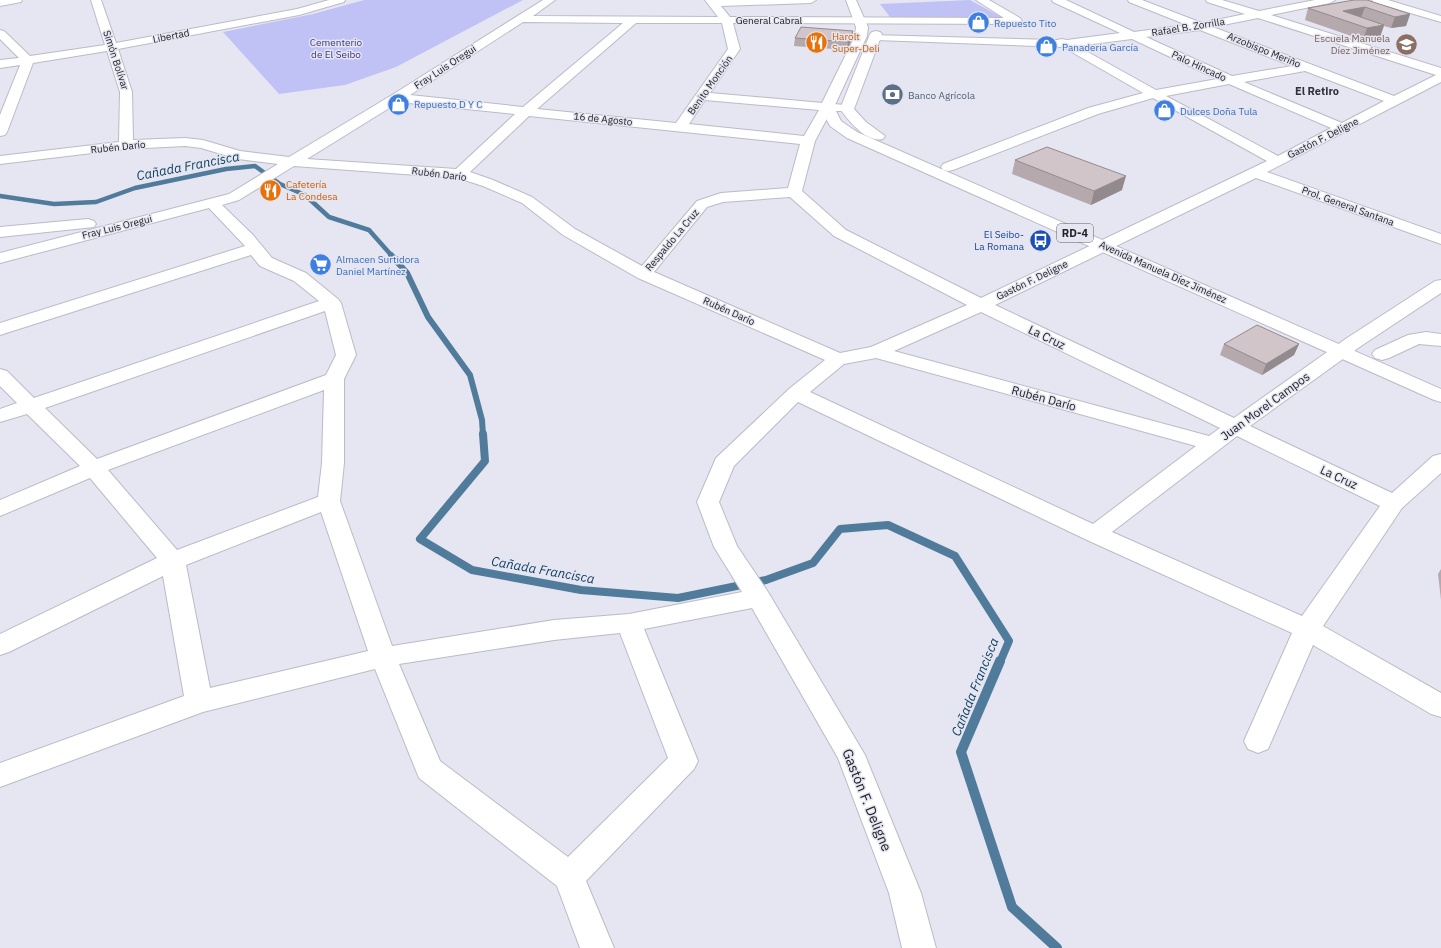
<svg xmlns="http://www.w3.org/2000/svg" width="1441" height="948" font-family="'IBM Plex Sans',sans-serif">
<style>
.green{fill:#c0c2f6}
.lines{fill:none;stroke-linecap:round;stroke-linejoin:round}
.stream-far3{stroke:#507b9b;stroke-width:4.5}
.stream-far2{stroke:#507b9b;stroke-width:6}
.stream-far1{stroke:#507b9b;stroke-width:8}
.stream{stroke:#507b9b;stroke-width:10}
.minor-casing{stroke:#babbc6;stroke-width:2}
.major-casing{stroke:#babbc6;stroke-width:2}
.minor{fill:#fff;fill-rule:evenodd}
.major{fill:#fff;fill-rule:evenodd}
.wall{fill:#b5a9ae}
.shaded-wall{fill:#938a8d}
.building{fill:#d2c5ca;stroke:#938a8d}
.labels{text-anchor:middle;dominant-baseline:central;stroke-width:3;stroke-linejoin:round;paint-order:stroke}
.far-street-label{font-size:10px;fill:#222226;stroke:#e5e6f2}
.far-shop-label{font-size:10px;fill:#366cbe;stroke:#e5e6f2;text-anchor:start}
.far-food-label{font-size:10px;fill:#c56008;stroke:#e5e6f2;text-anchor:start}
.far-education-label{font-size:10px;fill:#785e54;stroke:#e5e6f2;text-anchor:end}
.far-park-label{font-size:10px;fill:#3a337d;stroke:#e5e6f2}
.far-service-label{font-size:10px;fill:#4e5e75;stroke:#e5e6f2;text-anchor:start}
.far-transit-label{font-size:10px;fill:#164399;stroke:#e5e6f2;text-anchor:end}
.far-neighbourhood-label{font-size:11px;font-weight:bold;fill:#2f3039;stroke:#e5e6f2}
.shield{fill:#e5e6f2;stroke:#5c5d63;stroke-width:1}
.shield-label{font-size:11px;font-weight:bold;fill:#222226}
.street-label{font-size:12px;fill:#222226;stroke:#e5e6f2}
.water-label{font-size:13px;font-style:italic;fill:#10405f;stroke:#e5e6f2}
.near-street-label{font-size:14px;fill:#222226;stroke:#e5e6f2}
</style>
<rect width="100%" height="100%" fill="#e5e6f2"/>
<g class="green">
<polygon points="364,0 523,0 396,67 345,85 279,94 223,32 313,14"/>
<polygon points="970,0 1003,18 890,17 880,4"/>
</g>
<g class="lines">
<polyline class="stream-far3" points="0,196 54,204 96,202 135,188 226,169 255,166 280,184 305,195 329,217 369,230 392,256"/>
<polyline class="stream-far2" points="391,255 407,273 428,317 470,375 482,420 483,435"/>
<polyline class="stream-far1" points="483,434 485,461 420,539 472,570 581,590 678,598 766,580 813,563 840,529 888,525 955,556 1009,641 1000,662"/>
<polyline class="stream" points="1000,661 961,752 1012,907 1057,948"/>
<defs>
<g id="minor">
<polygon points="0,0 22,0 21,2 0,6"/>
<path d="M 91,0 L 101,0 L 116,43 L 297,9 L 329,0 L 345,0 L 344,2 L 299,15 L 118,49 L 132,92 L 133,140 L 185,138 L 203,140 L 240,151 L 289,157 L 392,95 L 543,0 L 555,0 L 533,16 L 718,17 L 705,0 L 816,0 L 811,3 L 721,6 L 730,17 L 1004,18 L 976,0 L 989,0 L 1020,18 L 1022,21 L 1017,24 L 733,23 L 740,49 L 710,93 L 845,105 L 847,108 L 845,111 L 831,111 L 815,141 L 802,191 L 846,230 L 981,298 L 1267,161 L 1153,98 L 1098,114 L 953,170 L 948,171 L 943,170 L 941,167 L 943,164 L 1088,108 L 1143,93 L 1063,47 L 876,40 L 872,39 L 870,37 L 872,35 L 1057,40 L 1062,39 L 1067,40 L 1120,33 L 1053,2 L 1052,0 L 1066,0 L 1134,32 L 1187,25 L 1129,2 L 1128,0 L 1142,0 L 1202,23 L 1245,14 L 1207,2 L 1206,0 L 1222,0 L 1259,11 L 1315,0 L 1335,0 L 1330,3 L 1271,15 L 1441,68 L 1441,82 L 1267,172 L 1441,234 L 1441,244 L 1256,178 L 995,305 L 1234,418 L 1347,338 L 1435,281 L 1441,280 L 1441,293 L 1361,346 L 1250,426 L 1392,493 L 1433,456 L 1441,454 L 1441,473 L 1402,508 L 1323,626 L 1441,693 L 1441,717 L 1431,714 L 1313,645 L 1268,749 L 1258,753 L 1248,749 L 1244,741 L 1292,633 L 1087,540 L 798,402 L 734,466 L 719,502 L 737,546 L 768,592 L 865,755 L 921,893 L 936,948 L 902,948 L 889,893 L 838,758 L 752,608 L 644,629 L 698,761 L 694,769 L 586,881 L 614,948 L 580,948 L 557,886 L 419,778 L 375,669 L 203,712 L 0,787 L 0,763 L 184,696 L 163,576 L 9,652 L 0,655 L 0,634 L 157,558 L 90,478 L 0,516 L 0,500 L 80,466 L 27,414 L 0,422 L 0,409 L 17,403 L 0,386 L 0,369 L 7,371 L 34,398 L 319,301 L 294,281 L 260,266 L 251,255 L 0,335 L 0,323 L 245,246 L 209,208 L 0,263 L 0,253 L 229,194 L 278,164 L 238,159 L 201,148 L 185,146 L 126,149 L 0,164 L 0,156 L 119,142 L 120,92 L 107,51 L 33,63 L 7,132 L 5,135 L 0,136 L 0,115 L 20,65 L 0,68 L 0,60 L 19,58 L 0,39 L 0,30 L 4,31 L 30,56 L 105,45 ZM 1258,18 L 1436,75 L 1394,96 L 1213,27 ZM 523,22 L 623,23 L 523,107 L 410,95 ZM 636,23 L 722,23 L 728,49 L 676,123 L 537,109 ZM 1200,30 L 1292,66 L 1232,76 L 1146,37 ZM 1132,39 L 1217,79 L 1156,90 L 1077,46 ZM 1305,71 L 1384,101 L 1342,123 L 1244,82 ZM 1229,84 L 1331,128 L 1278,156 L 1166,96 ZM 705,100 L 819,110 L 804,136 L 689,124 ZM 399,102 L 515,114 L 456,169 L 307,159 ZM 529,116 L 800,144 L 788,188 L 721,193 L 697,201 L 642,266 L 575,229 L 532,197 L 493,180 L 470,172 ZM 294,166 L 458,178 L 483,186 L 522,203 L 563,235 L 638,278 L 825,360 L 789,389 L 716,458 L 697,502 L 714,547 L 742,592 L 629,614 L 554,620 L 392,646 L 340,501 L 344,463 L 344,379 L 356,355 L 341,303 L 338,299 L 306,273 L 272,258 L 253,235 L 222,205 L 239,200 ZM 790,197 L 834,236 L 967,305 L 871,347 L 840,353 L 654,272 L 707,207 L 723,202 ZM 325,311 L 336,355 L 326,375 L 97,459 L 45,408 ZM 981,312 L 1220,428 L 1209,436 L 894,351 ZM 876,358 L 1196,446 L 1093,524 L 810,392 L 844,364 ZM 324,390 L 322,463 L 318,497 L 177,550 L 108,470 ZM 1237,436 L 1380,506 L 1302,616 L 1112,532 ZM 321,512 L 368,651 L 210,688 L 186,565 ZM 620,633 L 668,758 L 568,857 L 440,761 L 399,664 L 554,640 Z"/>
<polygon points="1372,0 1388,0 1441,16 1441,22 1373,2"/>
<polygon points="88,219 94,221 96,224 94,227 0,237 0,227"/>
<polygon points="1426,332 1441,334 1441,346 1419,344 1389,358 1382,360 1375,358 1372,354 1375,350 1408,335"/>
</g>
<g id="major">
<polygon points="846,0 856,0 868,27 867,36 834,107 841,121 857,132 1441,389 1441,402 1434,400 847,138 830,126 820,107 855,36 856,27"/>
<path d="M 876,31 L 880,32 L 882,34 L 854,109 L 866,122 L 885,136 L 883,139 C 866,143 849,121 840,109 L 870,34 L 872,32 Z"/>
</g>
</defs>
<use href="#minor" class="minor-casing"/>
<use href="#major" class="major-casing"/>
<use href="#minor" class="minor"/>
<use href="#major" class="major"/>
</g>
<g class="wall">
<polygon points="1354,0 1410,14 1406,26 1391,28 1384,26 1380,37 1363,40 1305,20 1308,8"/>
<polygon points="795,38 852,39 847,50 794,46"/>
<polygon points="1015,160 1122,190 1091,205 1012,174"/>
<polygon points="1224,344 1299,344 1294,355 1262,375 1220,355"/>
<polygon points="1441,569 1441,600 1438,574"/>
</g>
<g class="shaded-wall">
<polygon points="1365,7 1361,18 1343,11"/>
<polygon points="1410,14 1406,26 1391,28 1395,17"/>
<polygon points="1384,25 1380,37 1363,40 1367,28"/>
<polygon points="853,31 852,39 847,50 848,42"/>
<polygon points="1126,176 1122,190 1091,205 1094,191"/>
<polygon points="1299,344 1294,355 1262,375 1266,364"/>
</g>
<g class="building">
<polygon points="1354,0 1367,0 1410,14 1395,17 1365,7 1343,11 1384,25 1367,28 1308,8"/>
<polygon points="801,27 853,31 848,42 795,38"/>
<polygon points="1047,147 1126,176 1094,191 1015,160"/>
<polygon points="1257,325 1299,344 1266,364 1224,344"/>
</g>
<defs>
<symbol id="shop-disc" viewBox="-11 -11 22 22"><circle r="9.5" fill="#3f7fe0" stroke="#e5e6f2"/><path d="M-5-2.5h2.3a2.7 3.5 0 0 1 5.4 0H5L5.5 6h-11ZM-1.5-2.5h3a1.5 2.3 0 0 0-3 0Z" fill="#fff"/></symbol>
<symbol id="restaurant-disc" viewBox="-11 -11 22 22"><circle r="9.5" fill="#e8710a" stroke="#e5e6f2"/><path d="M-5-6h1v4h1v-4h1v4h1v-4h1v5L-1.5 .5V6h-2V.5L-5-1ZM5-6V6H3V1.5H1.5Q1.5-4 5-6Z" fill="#fff"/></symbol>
<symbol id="school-disc" viewBox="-11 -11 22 22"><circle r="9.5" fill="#8d6e63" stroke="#e5e6f2"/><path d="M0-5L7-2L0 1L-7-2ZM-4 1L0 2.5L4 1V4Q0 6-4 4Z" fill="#fff"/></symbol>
<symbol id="bank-disc" viewBox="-11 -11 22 22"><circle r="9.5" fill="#5c6f8a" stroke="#e5e6f2"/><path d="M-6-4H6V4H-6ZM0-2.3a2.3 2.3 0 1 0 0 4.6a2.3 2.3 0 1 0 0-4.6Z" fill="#fff"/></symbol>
<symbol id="bus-disc" viewBox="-11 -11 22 22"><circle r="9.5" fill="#1a4fb4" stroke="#e5e6f2"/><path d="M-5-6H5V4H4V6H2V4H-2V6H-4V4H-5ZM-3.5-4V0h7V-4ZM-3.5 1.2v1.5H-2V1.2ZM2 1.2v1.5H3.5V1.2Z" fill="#fff"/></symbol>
<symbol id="supermarket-disc" viewBox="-11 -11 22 22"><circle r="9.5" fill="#3f7fe0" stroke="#e5e6f2"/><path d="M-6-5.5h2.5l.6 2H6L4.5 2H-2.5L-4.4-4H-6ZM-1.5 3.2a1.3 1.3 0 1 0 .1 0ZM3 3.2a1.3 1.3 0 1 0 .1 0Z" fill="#fff"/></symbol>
</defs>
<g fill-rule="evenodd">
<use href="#shop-disc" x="966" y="10" width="25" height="25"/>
<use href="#restaurant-disc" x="804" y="30" width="25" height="25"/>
<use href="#school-disc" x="1394" y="32" width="25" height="25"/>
<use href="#shop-disc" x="1034" y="34" width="25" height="25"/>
<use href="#bank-disc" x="880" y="82" width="25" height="25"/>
<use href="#shop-disc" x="386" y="92" width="25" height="25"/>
<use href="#shop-disc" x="1152" y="98" width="25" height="25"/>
<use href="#restaurant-disc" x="258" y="178" width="25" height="25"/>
<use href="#bus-disc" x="1028" y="228" width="25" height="25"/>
<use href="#supermarket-disc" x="308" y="252" width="25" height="25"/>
</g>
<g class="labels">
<g class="far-street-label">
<text x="769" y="20">General Cabral</text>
<text transform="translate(1188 27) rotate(-9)">Rafael B. Zorrilla</text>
<text transform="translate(171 36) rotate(-11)">Libertad</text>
<text transform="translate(1264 50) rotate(22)">Arzobispo Meriño</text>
<text transform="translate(116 60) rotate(72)">Simón Bolívar</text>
<text transform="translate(1199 66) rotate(25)">Palo Hincado</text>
<text transform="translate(445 67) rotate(-33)">Fray Luis Oregui</text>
<text transform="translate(710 85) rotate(-55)">Benito Monción</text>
<text transform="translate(603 119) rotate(6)">16 de Agosto</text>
<text transform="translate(1323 138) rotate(-27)">Gastón F. Deligne</text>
<text transform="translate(118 147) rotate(-6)">Rubén Darío</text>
<text transform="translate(439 174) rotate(7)">Rubén Darío</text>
<text transform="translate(1348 206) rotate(20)">Prol. General Santana</text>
<text transform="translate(117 227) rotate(-14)">Fray Luis Oregui</text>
<text transform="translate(672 240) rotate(-50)">Respaldo La Cruz</text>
<text transform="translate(1163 272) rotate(24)">Avenida Manuela Díez Jiménez</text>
<text transform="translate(1032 280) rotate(-26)">Gastón F. Deligne</text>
<text transform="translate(729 311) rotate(24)">Rubén Darío</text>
</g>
<g class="far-shop-label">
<text x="994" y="23">Repuesto Tito</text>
<text x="1062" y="47">Panadería García</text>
<text x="414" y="104">Repuesto D Y C</text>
<text x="1180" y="111">Dulces Doña Tula</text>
<text x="336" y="259">Almacen Surtidora<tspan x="336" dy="12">Daniel Martínez</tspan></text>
</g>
<g class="far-food-label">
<text x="832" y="36">Harolt<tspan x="832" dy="12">Super-Deli</tspan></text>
<text x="286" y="184">Cafetería<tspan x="286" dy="12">La Condesa</tspan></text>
</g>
<g class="far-education-label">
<text x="1390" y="38">Escuela Manuela<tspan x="1390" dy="12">Díez Jiménez</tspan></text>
</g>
<g class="far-park-label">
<text x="336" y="42">Cementerio<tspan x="336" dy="12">de El Seibo</tspan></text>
</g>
<g class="far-service-label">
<text x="908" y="95">Banco Agrícola</text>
</g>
<g class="far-transit-label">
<text x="1024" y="234">El Seibo-<tspan x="1024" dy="12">La Romana</tspan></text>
</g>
<g class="far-neighbourhood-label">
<text x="1317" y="91">El Retiro</text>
</g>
<rect class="shield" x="1057" y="224" width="36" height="18" rx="3"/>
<g class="shield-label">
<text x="1075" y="233">RD-4</text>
</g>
<g class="street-label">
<text transform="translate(1047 337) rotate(26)">La Cruz</text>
<text transform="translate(1044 398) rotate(15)">Rubén Darío</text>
<text transform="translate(1265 406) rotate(-36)">Juan Morel Campos</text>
<text transform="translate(1339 477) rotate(25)">La Cruz</text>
</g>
<g class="water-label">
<text transform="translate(188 166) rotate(-11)">Cañada Francisca</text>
<text transform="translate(543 570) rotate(10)">Cañada Francisca</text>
<text transform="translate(975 687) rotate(-68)">Cañada Francisca</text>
</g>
<g class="near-street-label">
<text transform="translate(867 800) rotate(68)">Gastón F. Deligne</text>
</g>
</g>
</svg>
